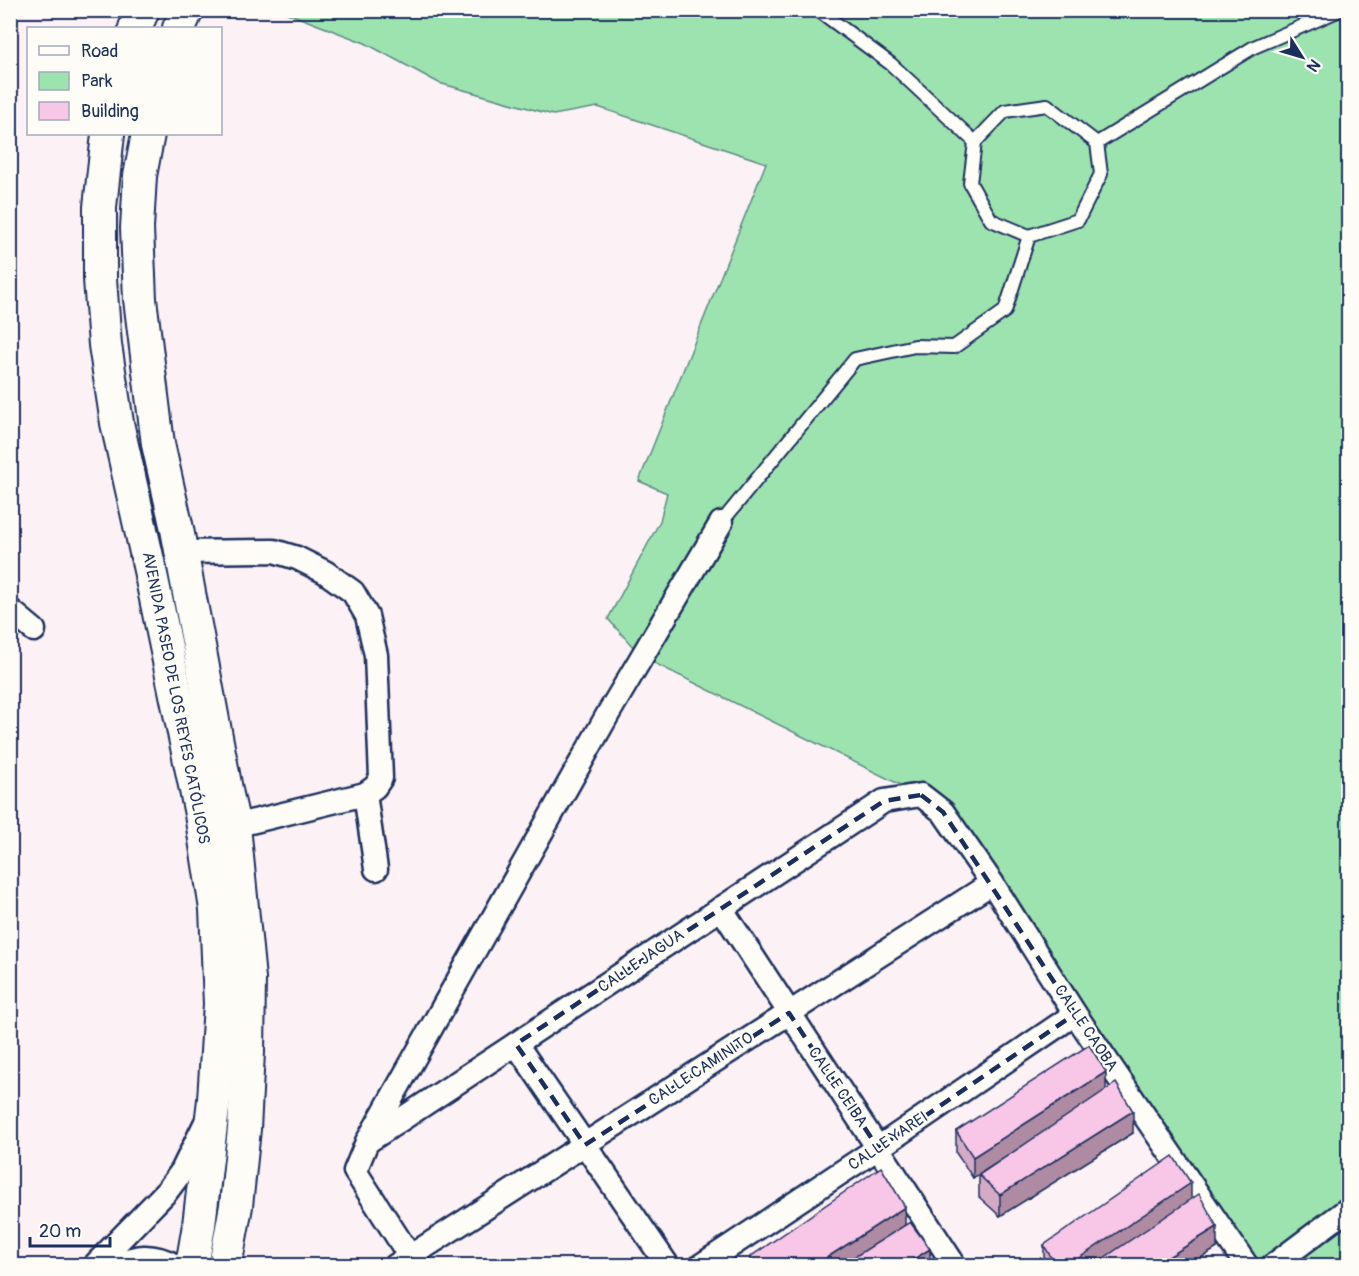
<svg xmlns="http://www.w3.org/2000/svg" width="1359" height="1276" font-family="Pangolin,sans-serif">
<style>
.green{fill:#9de3af;stroke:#5c8986;stroke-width:1.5}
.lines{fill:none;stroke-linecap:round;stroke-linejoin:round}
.stream{stroke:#6789b7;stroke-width:8}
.service-casing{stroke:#1b2f5e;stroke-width:16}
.minor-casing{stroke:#1b2f5e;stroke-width:27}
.secondary-casing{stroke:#1b2f5e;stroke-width:36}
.service{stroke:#fdfcf7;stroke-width:12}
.minor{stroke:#fdfcf7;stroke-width:22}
.secondary{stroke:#fdfcf7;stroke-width:32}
.wall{fill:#d5aac7;stroke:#1b2f5e;stroke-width:1.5}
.shaded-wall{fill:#ae8ba2;stroke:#1b2f5e;stroke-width:1.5}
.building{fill:#f8c6e7;stroke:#1b2f5e;stroke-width:1.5}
.marked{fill:none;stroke:#1b2f5e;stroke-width:4.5;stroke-dasharray:12 8;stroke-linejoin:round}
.labels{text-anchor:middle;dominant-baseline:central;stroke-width:4.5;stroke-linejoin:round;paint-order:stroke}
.street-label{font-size:16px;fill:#1b2f5e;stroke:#fdfcf7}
</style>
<rect width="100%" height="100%" fill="#fcf1f4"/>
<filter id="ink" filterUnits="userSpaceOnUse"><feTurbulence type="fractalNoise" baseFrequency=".0167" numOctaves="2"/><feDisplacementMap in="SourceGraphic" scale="12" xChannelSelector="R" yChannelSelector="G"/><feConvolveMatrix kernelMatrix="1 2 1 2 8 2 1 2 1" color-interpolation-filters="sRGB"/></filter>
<g filter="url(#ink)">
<polygon class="green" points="282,11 1348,11 1348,1265 1247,1265 921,795 642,657 608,619 660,521 667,493 639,481 766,163 598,107 553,115 439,83 365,43"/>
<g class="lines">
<polyline class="stream" points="1348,191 1344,210 1348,248"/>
<defs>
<g id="service">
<polyline points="818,10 891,64 975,142"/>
<polygon points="1047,105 1097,143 1101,174 1078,220 1029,236 991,220 970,183 975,142 1005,111"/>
<polyline points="1097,143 1254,47 1340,10"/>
<polyline points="721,523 855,359 915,346 954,347 1005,311 1029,236"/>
</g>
<g id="minor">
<polyline points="181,552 274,551 297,558 325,572 353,592 367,616 376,655 381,778 375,787 365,794 234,826"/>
<polyline points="10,610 34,630"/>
<polyline points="365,794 376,869"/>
<polyline points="721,908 955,1266"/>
<polyline points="516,1044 668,1266"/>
<polyline points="367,1142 884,801 921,795 943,812 992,883 1075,1014 1247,1266"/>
<polyline points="94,1266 167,1191 182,1171 205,1124"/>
<path d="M 110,1266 C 136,1256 151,1252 176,1266"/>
<polyline points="395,1266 992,883"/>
<polyline points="416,1266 355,1171 367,1142 608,714 721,523"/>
<polyline points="700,1266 878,1148 1075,1014"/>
<polyline points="1272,1266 1348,1209"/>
</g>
<g id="secondary">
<polyline points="135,28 143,10"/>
<polyline points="179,28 187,10"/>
<polyline points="108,134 100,207 100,279 105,345 117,423 150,570 201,814 216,909 220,1004 214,1100 199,1225 192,1266"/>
<polyline points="148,134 140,176 137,228 140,299 158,444 177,529 227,795 234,826 249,979 248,1052 244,1129 236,1206 225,1266"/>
</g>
</defs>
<use href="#service" class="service-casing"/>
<use href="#minor" class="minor-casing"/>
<use href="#secondary" class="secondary-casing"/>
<use href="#service" class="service"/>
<use href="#minor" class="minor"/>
<use href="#secondary" class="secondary"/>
</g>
<g class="wall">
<polygon points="1106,1090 1133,1133 1000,1216 979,1197 979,1175 1004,1159 973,1178 956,1153 956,1131"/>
<polygon points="1191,1199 1217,1248 1188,1266 1044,1266 1044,1245"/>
<polygon points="905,1226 930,1266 750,1266 750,1257"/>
</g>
<g class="shaded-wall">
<polygon points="1106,1072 1106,1093 973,1178 973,1157"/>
<polygon points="1133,1111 1133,1133 1000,1216 1000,1195"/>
<polygon points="1191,1183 1191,1204 1099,1266 1067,1266"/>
<polygon points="905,1207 905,1228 847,1266 814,1266"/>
<polygon points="1217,1227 1217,1248 1188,1266 1154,1266"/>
<polygon points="930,1249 930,1266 903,1266"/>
</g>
<g class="building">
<polygon points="1089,1045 1106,1072 973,1157 956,1131"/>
<polygon points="1116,1083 1133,1111 1000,1195 979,1175"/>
<polygon points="1173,1156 1191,1183 1067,1266 1056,1266 1044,1245"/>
<polygon points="881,1167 905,1207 814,1266 756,1266 750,1257"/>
<polygon points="1199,1194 1217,1227 1154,1266 1092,1266"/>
<polygon points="910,1222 930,1249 903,1266 840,1266"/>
</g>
</g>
<path class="marked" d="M 921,795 L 943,812 L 1075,1014 L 878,1148 L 789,1013 L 585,1145 L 516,1044 L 884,801 Z"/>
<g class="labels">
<g class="street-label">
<text transform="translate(176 698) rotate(79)">AVENIDA PASEO DE LOS REYES CATÓLICOS</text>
<text transform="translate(641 961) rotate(-34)">CALLE JAGUA</text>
<text transform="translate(1086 1028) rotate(56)">CALLE CAOBA</text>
<text transform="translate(701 1069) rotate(-33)">CALLE CAMINITO</text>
<text transform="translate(838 1087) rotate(56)">CALLE CEIBA</text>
<text transform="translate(888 1141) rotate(-34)">CALLE YAREI</text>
</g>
</g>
<rect width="1359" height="1276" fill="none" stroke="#fdfcf7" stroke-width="36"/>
<rect x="18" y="18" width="1323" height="1240" fill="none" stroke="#1b2f5e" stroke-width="2" filter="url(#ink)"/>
<rect x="27" y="27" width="195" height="108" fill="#fdfcf7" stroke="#a3aaba" stroke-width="1.5"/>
<rect x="39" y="46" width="30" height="9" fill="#fdfcf7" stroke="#a3aaba" stroke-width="1.5"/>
<text x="81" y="57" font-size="18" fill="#1b2f5e">Road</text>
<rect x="39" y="72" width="30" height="18" fill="#9de3af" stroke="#a3aaba" stroke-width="1.5"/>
<text x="81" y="87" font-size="18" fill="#1b2f5e">Park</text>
<rect x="39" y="102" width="30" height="18" fill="#f8c6e7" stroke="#a3aaba" stroke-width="1.5"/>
<text x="81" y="117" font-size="18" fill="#1b2f5e">Building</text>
<g transform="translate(1302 57) rotate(127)" stroke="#fdfcf7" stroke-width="4.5" paint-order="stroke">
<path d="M0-4.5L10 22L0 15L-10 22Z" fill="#1b2f5e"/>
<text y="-9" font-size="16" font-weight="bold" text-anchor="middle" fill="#1b2f5e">N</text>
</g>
<path d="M30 1237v9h80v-9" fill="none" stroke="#1b2f5e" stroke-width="3"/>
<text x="39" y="1237" font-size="18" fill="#1b2f5e" stroke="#fdfcf7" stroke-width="4.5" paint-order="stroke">20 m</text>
</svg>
